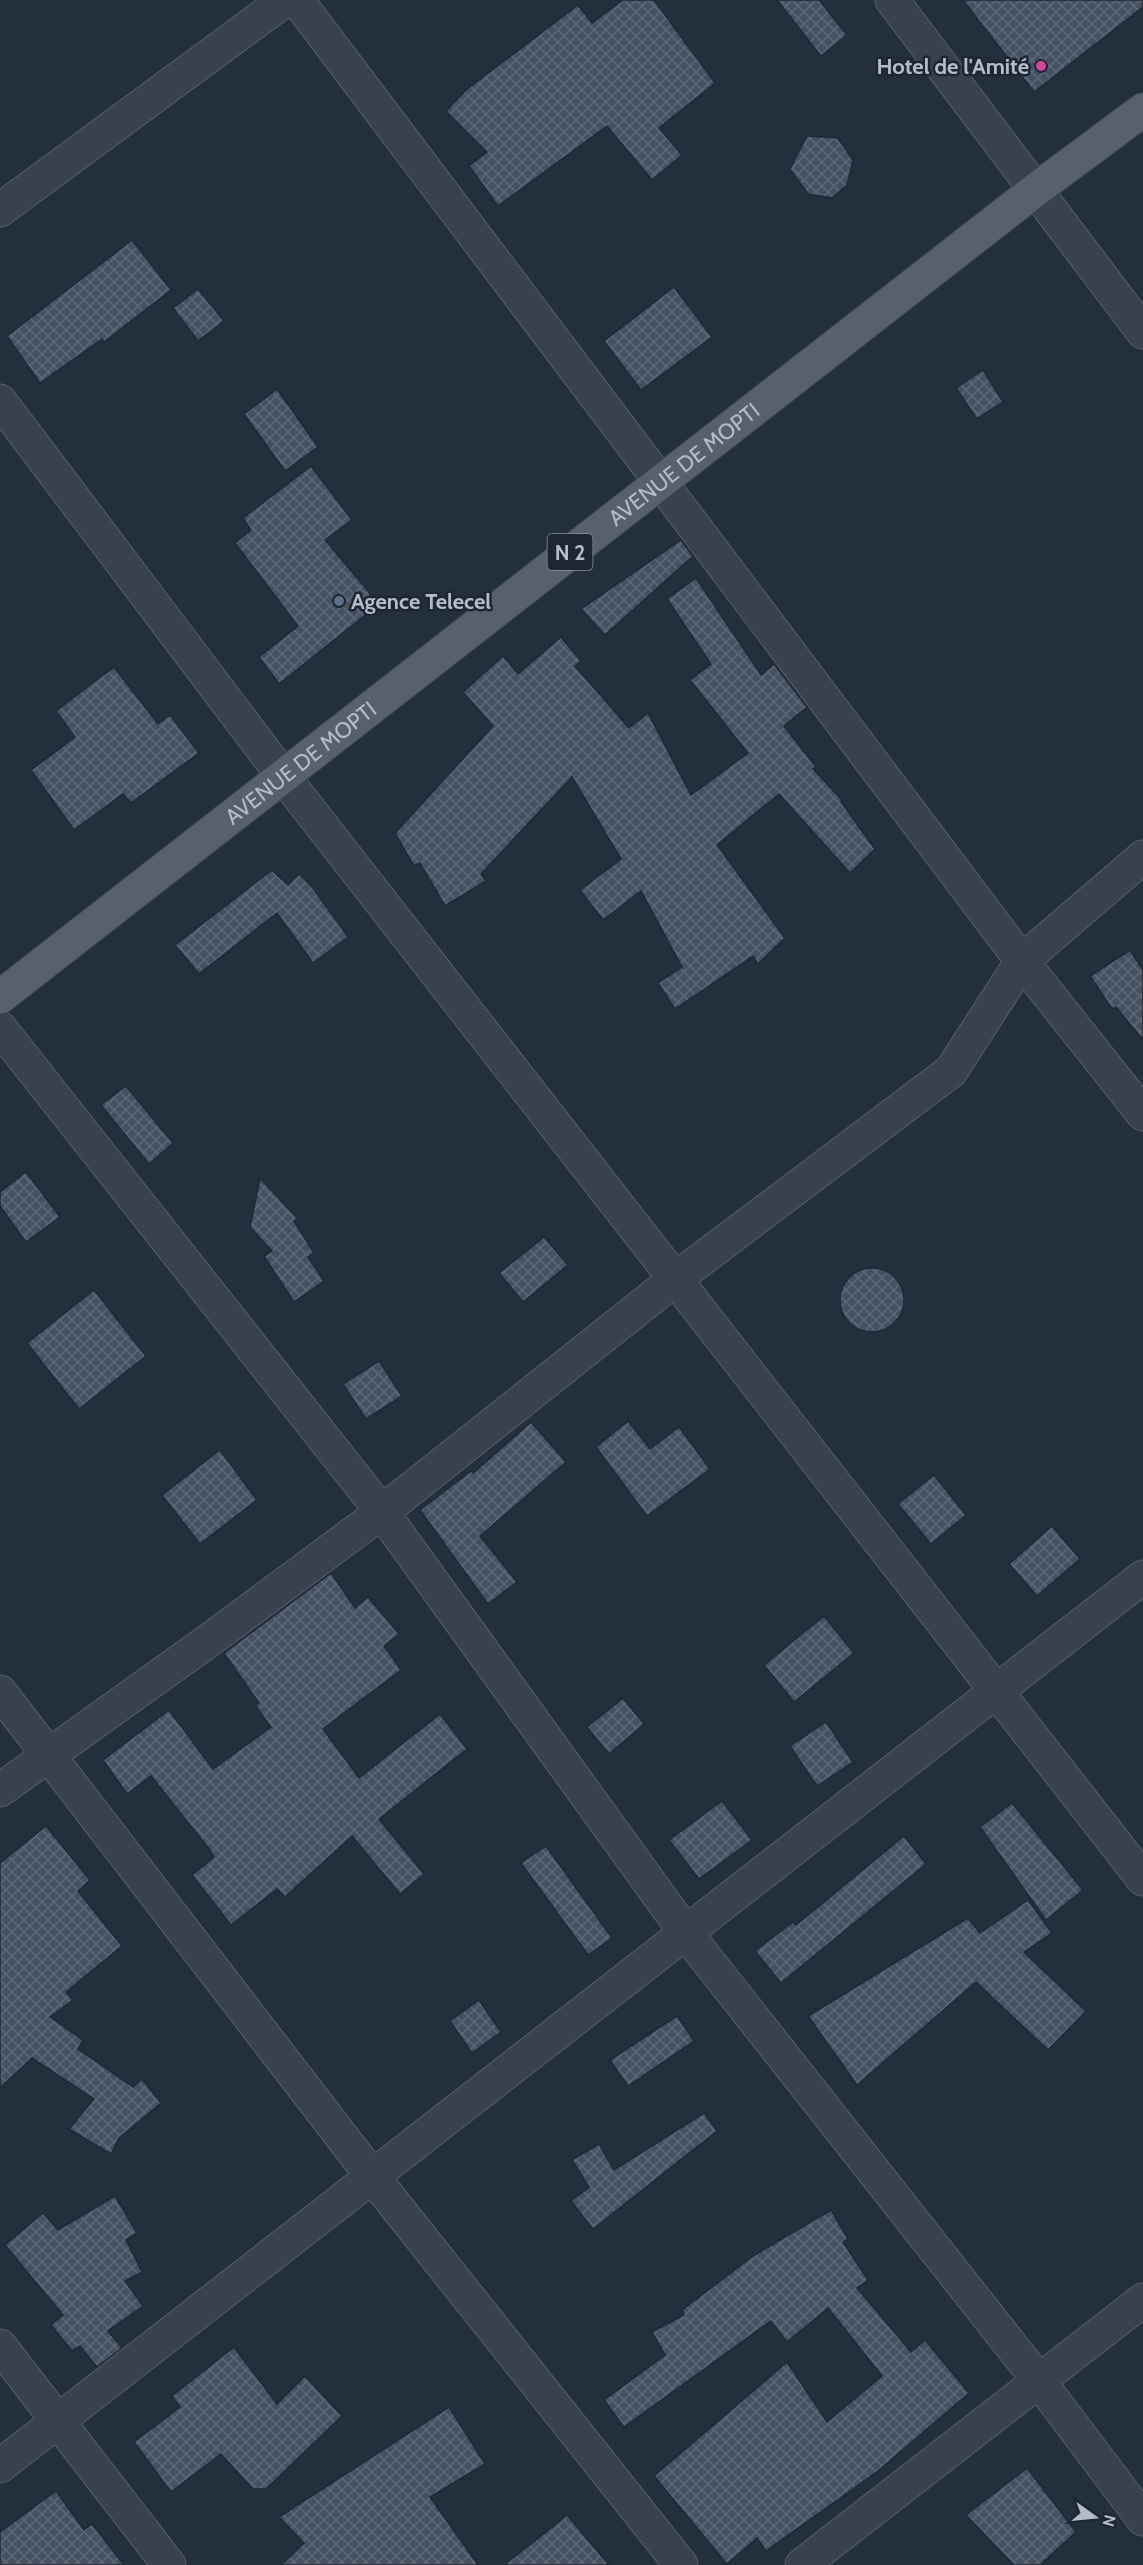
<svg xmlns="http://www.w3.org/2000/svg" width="1143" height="2565" font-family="Cabin,sans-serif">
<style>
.building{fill:url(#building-cross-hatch);stroke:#1f2835;stroke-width:1.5}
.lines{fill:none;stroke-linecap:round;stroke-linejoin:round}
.minor-casing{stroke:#565f6c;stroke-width:35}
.primary-casing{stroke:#414a57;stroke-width:35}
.minor{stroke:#38414e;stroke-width:33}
.primary{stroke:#56606e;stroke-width:33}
.hotel-dot{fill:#d1479c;stroke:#1d2633;stroke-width:2}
.service-dot{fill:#5c6f8a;stroke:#1d2633;stroke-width:2}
.labels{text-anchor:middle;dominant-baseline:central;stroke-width:5;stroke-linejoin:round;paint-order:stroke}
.shield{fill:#1d2633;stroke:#878f9c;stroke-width:1.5}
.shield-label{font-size:21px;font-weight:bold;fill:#b4bcc9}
.poi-label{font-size:22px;font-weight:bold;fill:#b4bcc9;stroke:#1d2633;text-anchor:end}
.street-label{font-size:22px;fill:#b4bcc9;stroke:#1d2633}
</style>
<defs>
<pattern id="building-cross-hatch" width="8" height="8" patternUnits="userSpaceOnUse" patternTransform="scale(1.5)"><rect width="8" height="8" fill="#455162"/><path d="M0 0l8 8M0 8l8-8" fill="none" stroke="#5d6877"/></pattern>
</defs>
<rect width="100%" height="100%" fill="#242f3e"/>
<g class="building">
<polygon points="623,0 654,0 715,83 659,128 682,155 652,180 607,126 498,206 469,166 487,152 446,111 466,90 578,5 592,23"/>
<polygon points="777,0 819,0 847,35 821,56"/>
<polygon points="963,0 1143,0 1143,7 1034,92"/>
<polygon points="807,136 838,138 853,160 847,185 832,198 808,194 790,169"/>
<polygon points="132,240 171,290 104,342 102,339 40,383 7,336"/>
<polygon points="674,287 712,337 641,390 604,341"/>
<polygon points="198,289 224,321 198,341 173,308"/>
<polygon points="983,370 1003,402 977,419 956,388"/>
<polygon points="277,389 318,447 285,471 244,414"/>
<polygon points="311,466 352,520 325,540 379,604 279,684 259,657 298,626 235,543 251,530 243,518"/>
<polygon points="681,540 693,556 605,635 581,609"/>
<polygon points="696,578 761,675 774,664 807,707 784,726 816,767 813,769 842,800 841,802 875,849 850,873 779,794 717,845 785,938 758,964 753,956 675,1009 658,983 682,967 641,891 603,920 580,890 621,859 572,777 481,874 486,881 445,906 420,863 414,866 395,833 493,726 463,692 503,656 518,674 561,637 581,661 575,666 629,728 648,713 691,795 748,753 690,680 711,664 667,599"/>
<polygon points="114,667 158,724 170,715 199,753 131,803 123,794 74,830 31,770 75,737 56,711"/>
<polygon points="272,870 288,885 299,874 313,888 348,937 313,963 277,913 199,974 175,945"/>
<polygon points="1130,950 1143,970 1143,1040 1116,1007 1112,1009 1090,976"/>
<polygon points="126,1086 173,1143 149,1164 101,1105"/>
<polygon points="26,1172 60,1217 26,1242 0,1206 0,1192"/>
<polygon points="260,1178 297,1218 294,1221 314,1253 308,1257 324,1281 294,1302 264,1256 272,1251 250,1227"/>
<polygon points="544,1237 568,1265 523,1302 499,1273"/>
<circle cx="872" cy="1300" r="32"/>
<polygon points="94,1290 146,1356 79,1409 27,1343"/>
<polygon points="379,1361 402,1396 366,1419 343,1384"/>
<polygon points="628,1421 650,1449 679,1427 710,1469 647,1516 596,1447"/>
<polygon points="531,1422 566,1462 480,1536 517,1582 488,1604 420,1510 471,1471 473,1473"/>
<polygon points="220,1450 257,1500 200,1544 162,1495"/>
<polygon points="934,1475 966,1515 931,1544 898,1504"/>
<polygon points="1052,1526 1080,1559 1037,1596 1009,1564"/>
<polygon points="331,1573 355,1608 368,1597 399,1634 384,1646 401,1670 323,1729 359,1778 440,1714 467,1749 379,1819 424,1874 400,1894 352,1836 285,1897 277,1889 231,1925 192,1875 214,1857 210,1850 151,1776 127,1794 103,1760 169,1710 213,1769 271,1727 255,1705 259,1703 224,1653"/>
<polygon points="824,1616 854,1653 794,1702 764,1665"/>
<polygon points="623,1698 644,1724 609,1754 587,1727"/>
<polygon points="826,1722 853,1762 817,1786 790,1746"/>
<polygon points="722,1801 752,1840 699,1879 669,1840"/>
<polygon points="1012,1803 1083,1890 1046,1920 980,1827"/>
<polygon points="46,1826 90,1880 78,1891 122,1946 66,1992 73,2000 50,2017 83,2040 78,2049 133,2087 142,2079 161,2103 119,2138 111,2154 69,2129 94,2099 32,2058 0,2088 0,1863"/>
<polygon points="904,1836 926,1864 781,1983 755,1951 793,1922 796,1925"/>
<polygon points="546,1846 612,1938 588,1955 521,1863"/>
<polygon points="1028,1900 1052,1933 1024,1952 1086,2011 1048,2050 976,1982 857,2085 808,2016 968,1918 980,1933"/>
<polygon points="479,2000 501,2032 472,2053 450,2021"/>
<polygon points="677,2016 694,2041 628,2086 610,2060"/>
<polygon points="704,2113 717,2131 593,2229 571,2201 589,2187 572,2160 599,2144 614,2170"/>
<polygon points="115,2196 137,2233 126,2240 142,2272 125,2281 143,2306 108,2331 122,2348 97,2367 80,2346 72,2351 51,2325 63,2315 5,2245 43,2213 58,2230"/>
<polygon points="831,2210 848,2239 843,2242 868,2280 857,2288 911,2352 925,2340 969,2393 878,2471 766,2551 757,2538 727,2564 654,2476 787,2362 827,2422 882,2376 828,2308 787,2342 771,2321 624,2427 604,2400 665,2355 652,2332 684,2315 682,2310 753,2256"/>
<polygon points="234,2347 277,2404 305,2376 342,2416 266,2489 253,2489 221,2454 171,2492 134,2442 180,2407 172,2396"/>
<polygon points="449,2407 485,2464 430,2497 478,2565 281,2565 304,2543 279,2517"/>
<polygon points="1027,2468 1076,2532 1040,2565 1014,2565 966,2515"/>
<polygon points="56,2491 84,2530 92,2524 124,2565 0,2565 0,2532"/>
<polygon points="567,2515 609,2565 504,2565 555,2525"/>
</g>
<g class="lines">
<defs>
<g id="minor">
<polyline points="297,0 1022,961 1143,1114"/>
<polyline points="892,0 1143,332"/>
<polyline points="0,210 285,0"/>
<polyline points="0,401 283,776 1143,1879"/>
<polyline points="0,1028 382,1512 686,1933 1039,2381 1143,2519"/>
<polyline points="0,1692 372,2176 681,2565"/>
<polyline points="0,1790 215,1636 382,1512 674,1280 951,1071 1022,961 1143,857"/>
<polyline points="0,2346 169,2565"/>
<polyline points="0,2466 1143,1577"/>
<polyline points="802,2565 1143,2300"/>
</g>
<g id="primary">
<path id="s1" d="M 0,997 L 1034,191 L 1143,110"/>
</g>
</defs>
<use href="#minor" class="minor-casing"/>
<use href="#primary" class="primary-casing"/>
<use href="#minor" class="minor"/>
<use href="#primary" class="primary"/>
</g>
<circle class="hotel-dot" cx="1041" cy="66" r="6"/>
<circle class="service-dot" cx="339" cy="601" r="6"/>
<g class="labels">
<rect class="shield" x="547.5" y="534" width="45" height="36" rx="4.5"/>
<g class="shield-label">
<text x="570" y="552">N 2</text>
</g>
<g class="poi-label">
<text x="1029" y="66">Hotel de l'Amité</text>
<text x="351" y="601" text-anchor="start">Agence Telecel</text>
</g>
<g class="street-label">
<text stroke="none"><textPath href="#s1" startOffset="867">AVENUE DE MOPTI</textPath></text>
<text stroke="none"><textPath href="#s1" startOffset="381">AVENUE DE MOPTI</textPath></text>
</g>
</g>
<g transform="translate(1095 2517) rotate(105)" stroke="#1d2633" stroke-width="4.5" paint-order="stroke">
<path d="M0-4.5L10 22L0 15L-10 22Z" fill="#b4bcc9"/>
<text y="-9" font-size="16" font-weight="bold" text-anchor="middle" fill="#b4bcc9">N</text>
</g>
</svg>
